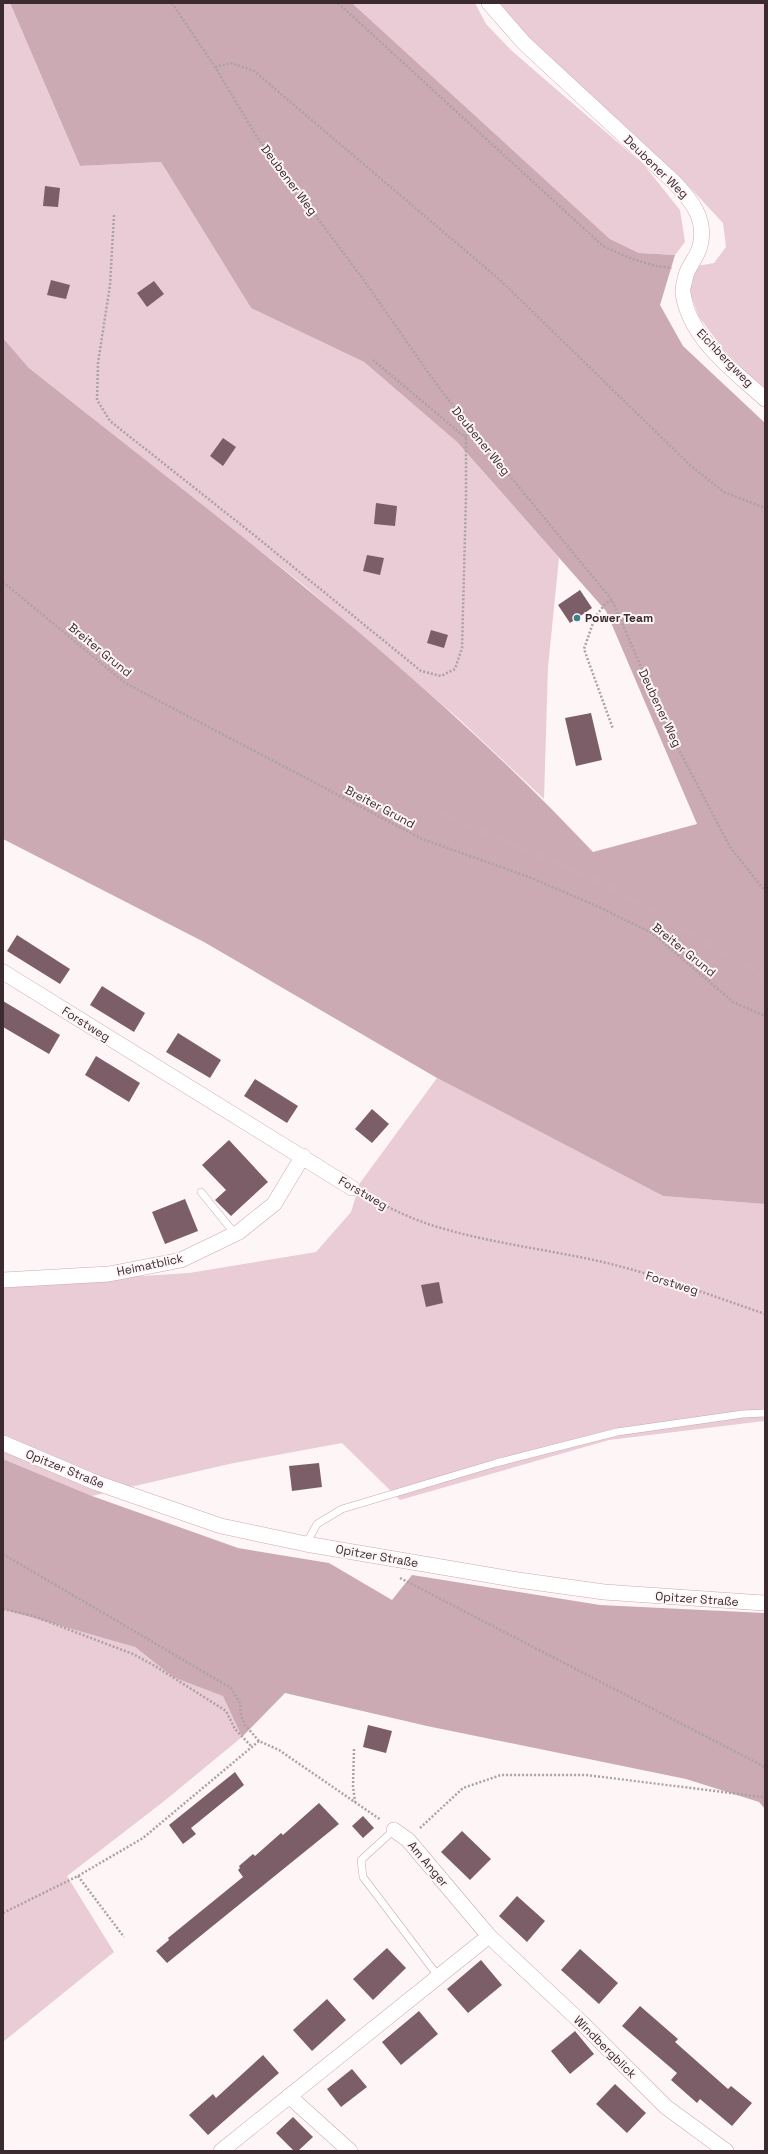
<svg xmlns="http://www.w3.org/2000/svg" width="768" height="2154" font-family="'Space Grotesk',sans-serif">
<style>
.green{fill:#e9ccd5}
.forest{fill:#cbaab4}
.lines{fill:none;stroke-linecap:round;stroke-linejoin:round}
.stream{stroke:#ccabb5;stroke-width:5.5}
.building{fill:#7b5e67}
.service-casing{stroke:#cea7b3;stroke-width:8}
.minor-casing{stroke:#cea7b3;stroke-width:16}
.path{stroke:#ada1a5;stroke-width:2.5;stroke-dasharray:2 2;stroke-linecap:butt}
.service{stroke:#fff;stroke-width:7}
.minor{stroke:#fff;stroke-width:15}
.poi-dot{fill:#3b818c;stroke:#fef5f7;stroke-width:1.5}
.labels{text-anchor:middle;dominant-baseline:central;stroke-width:4;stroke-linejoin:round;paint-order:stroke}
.street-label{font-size:12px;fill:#3b2b30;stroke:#fef5f7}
.poi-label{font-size:12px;font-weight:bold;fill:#3b2b30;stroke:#fef5f7;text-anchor:start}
</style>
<rect width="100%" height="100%" fill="#fef5f7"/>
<g class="green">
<polygon points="3,3 10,3 80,166 161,162 251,308 364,362 457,442 559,558 548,667 544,799 459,719 302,584 29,368 3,338"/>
<polygon points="352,3 475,3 486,24 512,51 644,165 680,210 685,242 675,255 639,253 610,239"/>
<polygon points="500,3 765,3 765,390 723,349 699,317 689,290 697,266 714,263 726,247 723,223 681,178 528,37"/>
<polygon points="437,1078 663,1196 765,1204 765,1421 609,1440 400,1500 342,1443 229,1464 92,1496 3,1459 3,1285 189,1273 316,1252 351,1212 360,1183"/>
<polygon points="3,1604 135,1647 173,1677 223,1695 242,1737 163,1802 67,1876 114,1952 3,2042"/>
</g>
<g class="forest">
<path d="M 10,3 L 352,3 L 610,239 L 639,253 L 675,255 L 660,305 L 683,346 L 765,423 L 765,1204 L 663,1196 L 437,1078 L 204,942 L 3,839 L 3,338 L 29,368 C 223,522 423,671 593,852 L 697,824 L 606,611 L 457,442 L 364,362 L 251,308 L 161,162 L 80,166 Z"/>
<polygon points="3,1459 92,1496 238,1548 329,1563 392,1600 412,1575 600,1605 765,1613 765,1809 759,1802 686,1779 427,1726 285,1693 242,1737 223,1696 173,1677 135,1647 3,1609"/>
</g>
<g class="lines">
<polyline class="stream" points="443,814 605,884 765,977"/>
</g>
<g class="building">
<polygon points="45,186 60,188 58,207 43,206"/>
<polygon points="51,280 70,285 66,299 47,295"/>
<polygon points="154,281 164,294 147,307 137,293"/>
<polygon points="223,438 236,447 223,466 210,456"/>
<polygon points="376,503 397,506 395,526 374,524"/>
<polygon points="367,555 384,558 380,575 363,571"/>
<polygon points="580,590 592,608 570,623 558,605"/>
<polygon points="431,630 448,635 444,648 427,643"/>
<polygon points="591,713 602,760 576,766 565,718"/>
<polygon points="17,935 70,969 60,984 7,951"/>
<polygon points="102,986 145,1013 134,1032 90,1005"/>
<polygon points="3,1001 60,1035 49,1054 3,1027"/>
<polygon points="178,1033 221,1060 210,1078 166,1052"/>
<polygon points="96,1056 140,1083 129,1102 85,1075"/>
<polygon points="255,1079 298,1106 287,1123 244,1096"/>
<polygon points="372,1109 389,1124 372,1143 355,1129"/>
<polygon points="229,1140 268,1182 231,1216 215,1200 226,1190 202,1165"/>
<polygon points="185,1199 198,1231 165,1244 152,1212"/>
<polygon points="439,1282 443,1303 426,1307 421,1285"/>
<polygon points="319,1463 322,1487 292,1491 289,1466"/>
<polygon points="368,1725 392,1731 386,1753 363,1747"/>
<polygon points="235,1772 244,1785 191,1828 196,1834 183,1844 169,1825"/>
<polygon points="319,1803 339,1824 167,1963 156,1951 169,1940 168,1938 243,1877 238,1870 240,1868 239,1866 253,1854 255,1856 281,1833 283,1835"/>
<polygon points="363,1816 374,1828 363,1838 352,1826"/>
<polygon points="462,1831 491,1859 470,1880 441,1852"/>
<polygon points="517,1896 545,1921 527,1942 499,1916"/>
<polygon points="387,1948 406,1968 373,2000 353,1979"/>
<polygon points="580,1949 618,1983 599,2004 561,1970"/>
<polygon points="481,1960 502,1985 468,2013 447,1989"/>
<polygon points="327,1999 346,2020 312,2051 293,2030"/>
<polygon points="640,2006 678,2039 675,2042 728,2089 731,2086 752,2103 732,2126 700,2099 697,2103 671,2080 677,2073 622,2026"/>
<polygon points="419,2011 438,2034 401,2065 382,2042"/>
<polygon points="575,2031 594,2054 570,2074 551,2051"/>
<polygon points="263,2055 279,2073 208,2135 189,2115 213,2094 216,2098"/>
<polygon points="352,2069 367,2087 341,2107 327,2089"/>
<polygon points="615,2084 646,2113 627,2133 596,2104"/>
<polygon points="293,2117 313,2137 298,2151 294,2151 276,2133"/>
</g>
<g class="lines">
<defs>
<g id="service">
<polyline points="201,1192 235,1234"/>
<polyline points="306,1544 317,1524 342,1509 496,1463 617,1432 743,1414 765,1413"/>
<polyline points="394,1830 361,1860 363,1877 438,1976"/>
</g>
<g id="minor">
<path d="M 489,3 L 524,43 L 674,182 C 691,200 707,219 700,246 C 698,256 689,265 686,275 C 685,281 682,288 683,293 C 689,338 733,370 765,399"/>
<polyline points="3,972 352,1188"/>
<polyline points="3,1280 109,1274 181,1260 239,1232 274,1204 303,1156"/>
<polyline points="3,1443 97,1483 221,1526 306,1544 518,1580 604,1592 765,1603"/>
<polyline points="394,1830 408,1840 489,1936 582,2023 666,2107 726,2151"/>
<polyline points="289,2096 350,2151"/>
<polyline points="221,2151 489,1936"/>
</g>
</defs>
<use href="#service" class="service-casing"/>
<use href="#minor" class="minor-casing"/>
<g class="path">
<polyline points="172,3 215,67 257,137 365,282 430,375 463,419 612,600 668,729 730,847 765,891"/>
<path d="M 338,3 L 603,246 C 626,257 647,266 672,268"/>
<polyline points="215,67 231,63 254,71 500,280 691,466 724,492 765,508"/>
<polyline points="114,215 110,285 98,363 97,400 110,421 254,535 421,671 441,676 455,669 462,648 466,497 466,438 463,420"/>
<polyline points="373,360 466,438"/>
<polyline points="3,582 125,683 422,839 529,877 599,907 652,933 733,1002 765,1016"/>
<polyline points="612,600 606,603 595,617 584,649 613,729"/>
<path d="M 366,1196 C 390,1208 415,1221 441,1228 C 495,1244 552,1250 607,1263 C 660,1276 713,1296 765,1314"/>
<polyline points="3,1554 231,1688 240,1703 241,1715 245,1725 259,1741"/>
<polyline points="400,1578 765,1767"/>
<polyline points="3,1609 33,1616 133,1654 155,1666 226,1711 235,1729 252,1747"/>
<polyline points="354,1749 353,1786 355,1802"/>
<polyline points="420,1828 463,1788 501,1775 587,1775 762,1797 765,1800"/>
<polyline points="78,1876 124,1937"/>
<polyline points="3,1913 78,1876 143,1838 259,1741 279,1750 381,1820"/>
</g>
<use href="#service" class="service"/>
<use href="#minor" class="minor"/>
</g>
<circle class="poi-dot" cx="577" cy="618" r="4"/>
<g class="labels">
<g class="street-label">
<text transform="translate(656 167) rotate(44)">Deubener Weg</text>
<text transform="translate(289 180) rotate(53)">Deubener Weg</text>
<text transform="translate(725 358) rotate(46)">Eichbergweg</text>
<text transform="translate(481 441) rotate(51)">Deubener Weg</text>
<text transform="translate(100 650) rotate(39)">Breiter Grund</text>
<text transform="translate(660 708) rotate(65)">Deubener Weg</text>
<text transform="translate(380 807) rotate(28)">Breiter Grund</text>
<text transform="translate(684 950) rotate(39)">Breiter Grund</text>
<text transform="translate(86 1024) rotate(32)">Forstweg</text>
<text transform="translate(363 1193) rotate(30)">Forstweg</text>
<text transform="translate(150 1265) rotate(-12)">Heimatblick</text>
<text transform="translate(672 1283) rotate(17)">Forstweg</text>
<text transform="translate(65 1469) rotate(22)">Opitzer Straße</text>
<text transform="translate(377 1556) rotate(10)">Opitzer Straße</text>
<text transform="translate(697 1599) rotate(4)">Opitzer Straße</text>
<text transform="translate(428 1864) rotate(50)">Am Anger</text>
<text transform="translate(605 2047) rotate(45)">Windbergblick</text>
</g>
<g class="poi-label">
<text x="585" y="618">Power Team</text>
</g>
</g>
<rect width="768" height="2154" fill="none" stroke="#3b2b30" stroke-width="8"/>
</svg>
